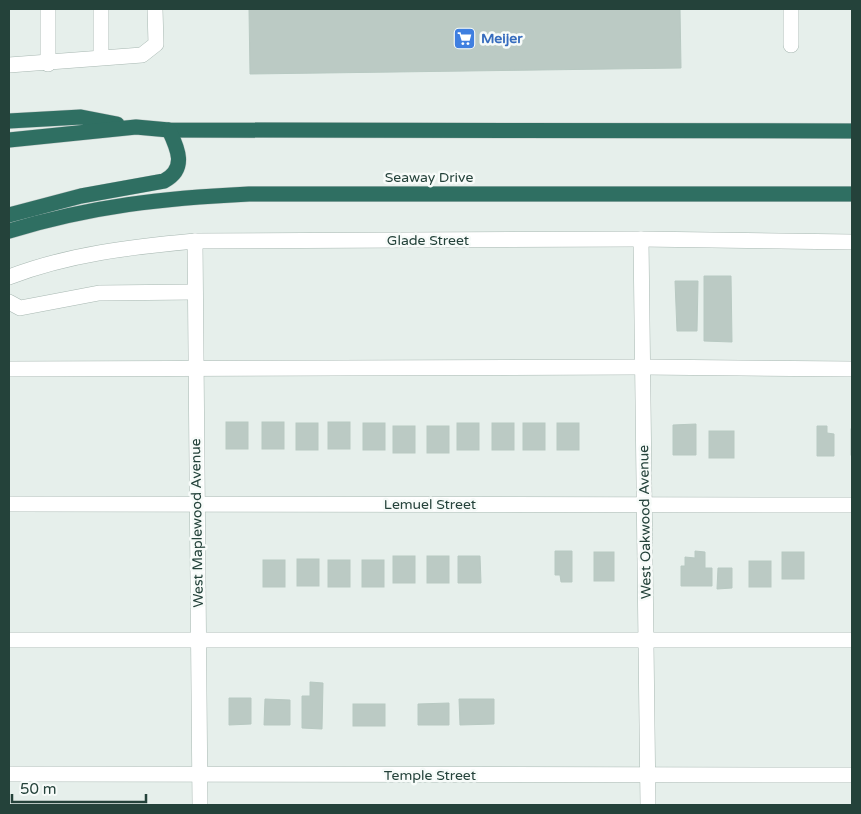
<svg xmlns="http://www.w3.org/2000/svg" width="861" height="814" font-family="'Varela Round',sans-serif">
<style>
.building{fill:#bbcac4;stroke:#b8c9c2}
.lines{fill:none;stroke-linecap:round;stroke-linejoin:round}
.minor-casing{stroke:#a8b8b2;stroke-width:16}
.highway-casing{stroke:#c2cac8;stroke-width:16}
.minor{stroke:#fff;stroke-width:15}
.highway{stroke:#2f6f62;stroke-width:15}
.labels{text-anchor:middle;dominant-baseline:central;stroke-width:5;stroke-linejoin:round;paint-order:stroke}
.shop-label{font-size:14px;font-weight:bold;fill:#366cbe;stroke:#f7fbf9;text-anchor:start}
.street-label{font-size:14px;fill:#24423a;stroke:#f7fbf9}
</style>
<rect width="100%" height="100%" fill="#e6efeb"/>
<g class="building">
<polygon points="249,9 680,9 681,68 250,74"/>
<polygon points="704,276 731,276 732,342 704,341"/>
<polygon points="675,281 698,281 697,331 677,331"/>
<rect x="226" y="422" width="22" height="27"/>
<rect x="262" y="422" width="22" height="27"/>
<rect x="328" y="422" width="22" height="27"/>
<rect x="296" y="423" width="22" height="27"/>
<rect x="363" y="423" width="22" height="27"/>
<rect x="457" y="423" width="22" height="27"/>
<rect x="492" y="423" width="22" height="27"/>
<rect x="523" y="423" width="22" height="27"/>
<rect x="557" y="423" width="22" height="27"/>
<polygon points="696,424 696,455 673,455 673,425"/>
<rect x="393" y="426" width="22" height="27"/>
<rect x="427" y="426" width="22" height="27"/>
<polygon points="817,426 827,426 827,433 834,434 834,456 817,456"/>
<rect x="851" y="429" width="1" height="26"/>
<rect x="709" y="431" width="25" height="27"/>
<polygon points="555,551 572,551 572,582 561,582 560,575 555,575"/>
<polygon points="695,551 705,552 705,568 712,568 712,586 681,586 681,566 685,566 685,557 695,558"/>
<rect x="594" y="552" width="20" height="29"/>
<rect x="782" y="552" width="22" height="27"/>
<rect x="393" y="556" width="22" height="27"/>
<rect x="427" y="556" width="22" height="27"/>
<polygon points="458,556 480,556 481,583 458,583"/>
<rect x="297" y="559" width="22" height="27"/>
<rect x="263" y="560" width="22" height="27"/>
<rect x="328" y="560" width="22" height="27"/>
<rect x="362" y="560" width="22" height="27"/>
<rect x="749" y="561" width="22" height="26"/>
<polygon points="718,568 732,568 732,588 717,589"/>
<polygon points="310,682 323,683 322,729 302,728 302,696 310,696"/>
<polygon points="229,698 251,698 251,724 229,725"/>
<polygon points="265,699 290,700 290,725 264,725"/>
<polygon points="459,699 494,699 494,724 460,725"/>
<polygon points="449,703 449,725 418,725 418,704"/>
<rect x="353" y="704" width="32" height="22"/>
</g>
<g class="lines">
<defs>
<g id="minor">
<polyline points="48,9 48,64"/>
<polyline points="791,9 791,45"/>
<polyline points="101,57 101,9"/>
<polyline points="9,65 142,55 156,44 155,9"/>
<polyline points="641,239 648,805"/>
<polyline points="195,241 200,805"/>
<path d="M 9,277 C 69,254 131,247 195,241 L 641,239 L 852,242"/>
<polyline points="9,302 20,308 99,293 195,292"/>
<polyline points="9,369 643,367 852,369"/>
<polyline points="9,504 852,505"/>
<polyline points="9,640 852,640"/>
<polyline points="9,774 852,775"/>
</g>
<g id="highway">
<polyline points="9,121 81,117 117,124"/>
<polyline points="9,140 136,127 169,130 852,131"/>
<path d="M 9,215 L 81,196 L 164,181 C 187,169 178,149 169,130"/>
<path d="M 9,231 C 92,206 163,198 249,194 L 852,194"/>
</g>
</defs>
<use href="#minor" class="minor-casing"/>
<use href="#highway" class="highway-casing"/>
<use href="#minor" class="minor"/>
<use href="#highway" class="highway"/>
</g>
<defs>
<symbol id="supermarket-square" viewBox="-11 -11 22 22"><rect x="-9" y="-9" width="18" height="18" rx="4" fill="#3f7fe0" stroke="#f7fbf9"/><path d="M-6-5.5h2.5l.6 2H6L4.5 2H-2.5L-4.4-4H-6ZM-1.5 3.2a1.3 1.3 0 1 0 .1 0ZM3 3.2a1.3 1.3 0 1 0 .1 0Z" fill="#fff"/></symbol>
</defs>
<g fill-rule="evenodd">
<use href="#supermarket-square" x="452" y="26" width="25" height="25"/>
</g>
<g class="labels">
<g class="shop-label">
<text x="481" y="38">Meijer</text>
</g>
<g class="street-label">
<text x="429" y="177">Seaway Drive</text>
<text x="428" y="240">Glade Street</text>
<text x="430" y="504">Lemuel Street</text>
<text transform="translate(645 522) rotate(-91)">West Oakwood Avenue</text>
<text transform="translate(197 523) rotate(-91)">West Maplewood Avenue</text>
<text x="430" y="775">Temple Street</text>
</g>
</g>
<rect width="861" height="814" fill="none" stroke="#24423a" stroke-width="20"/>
<path d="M12 794v8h134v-8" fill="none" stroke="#24423a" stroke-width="2.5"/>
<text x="20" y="794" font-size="15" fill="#24423a" stroke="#f7fbf9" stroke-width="4" paint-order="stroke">50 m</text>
</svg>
